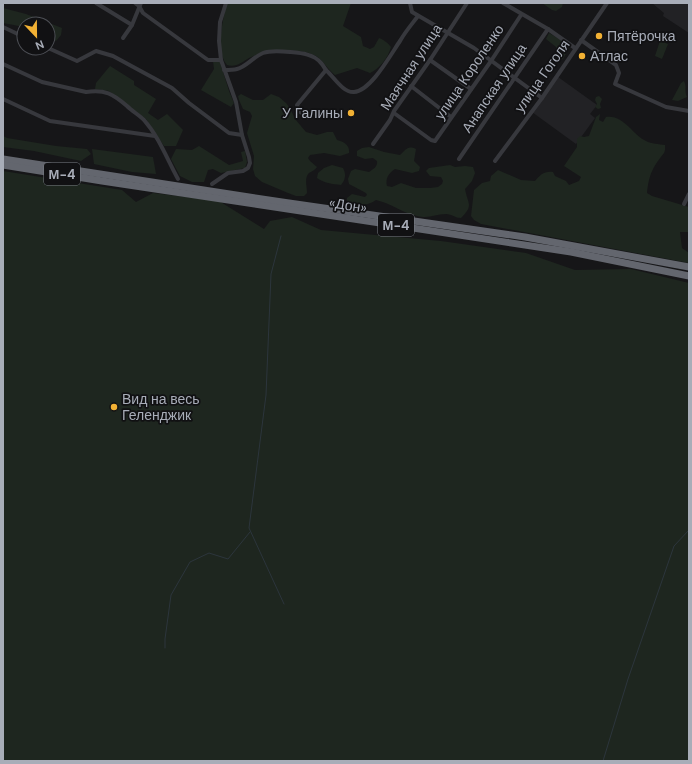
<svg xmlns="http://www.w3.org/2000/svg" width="692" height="764" font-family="'DM Sans',sans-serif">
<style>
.built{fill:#222225}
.green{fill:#1e261f}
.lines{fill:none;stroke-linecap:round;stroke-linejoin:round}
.stream{stroke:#2c353c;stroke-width:1}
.street{stroke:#37383d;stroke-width:4}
.highway{stroke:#63666e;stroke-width:7}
.poi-dot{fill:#f2b134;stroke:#111113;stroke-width:1.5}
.labels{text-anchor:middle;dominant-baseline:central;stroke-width:3.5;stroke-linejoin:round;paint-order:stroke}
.shield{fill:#111113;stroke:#7b7e86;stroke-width:1}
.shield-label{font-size:13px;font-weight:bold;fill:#a8adb8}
.poi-label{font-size:14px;fill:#a8adb8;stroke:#111113;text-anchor:start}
.street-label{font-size:14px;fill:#a8adb8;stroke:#111113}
</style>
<rect width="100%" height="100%" fill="#161618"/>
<g class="built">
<polygon points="652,3 689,3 689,33 663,16 664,13"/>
<polygon points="558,77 597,105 590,114 595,118 576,144 532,112"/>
</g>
<g class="green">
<path d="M 227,3 L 351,3 L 343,26 L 361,37 L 363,46 L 370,49 L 374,47 L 379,38 C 384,40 387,42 391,47 C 388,58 380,68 370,73 L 357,68 L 335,75 C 328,70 322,59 316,56 C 300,47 264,50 249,58 C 242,62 236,68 227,65 C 215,51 223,19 227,3 Z"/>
<polygon points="542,3 563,3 562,7 556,11 552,10"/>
<polygon points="3,8 26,14 62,28 61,35 56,41 48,37 48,24 24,24 24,35 18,33 19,26 3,23"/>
<path d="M 549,33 L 566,43 L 569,48 L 563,59 L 560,60 C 552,56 556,54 556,47 L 546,39 Z"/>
<polygon points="660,41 668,44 662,59 655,56"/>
<polygon points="213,61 220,62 229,91 234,103 231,107 201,90 214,69"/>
<polygon points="110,66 134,81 134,85 156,99 148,113 158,120 167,114 183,130 176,146 164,146 146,119 109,91 95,89 96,83"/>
<path d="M 684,81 C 687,87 684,91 687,97 L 678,101 L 672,100 L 681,83 Z"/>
<path d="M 241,94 L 253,100 L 263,100 L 271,94 L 279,97 L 286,103 L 290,108 L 295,119 L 306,132 L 317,135 L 327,132 L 333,132 L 337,140 C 344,142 350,145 349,153 L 340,156 L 324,153 L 310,155 L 308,158 L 310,161 L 317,167 C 315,170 312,171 309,173 C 304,178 307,186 307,193 L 304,196 L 296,196 L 288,193 L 262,182 L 255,176 L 253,169 L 254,156 L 247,133 L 252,116 L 250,112 L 243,109 L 239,100 L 238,96 Z"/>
<polygon points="599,96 602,99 600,104 601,108 598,109 595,107 597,104 595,100 596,97"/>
<path d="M 600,114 L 599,120 L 603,122 L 606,117 C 623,114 633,135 646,141 C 651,144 659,144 665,145 L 665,150 L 664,153 C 652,168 649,175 647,193 L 652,196 L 689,207 L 689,232 L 680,232 L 682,248 L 689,253 L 689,263 L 481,224 L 474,220 L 471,216 L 474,190 L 482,183 L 490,181 L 491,176 L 498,170 L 521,180 L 535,181 C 540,175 544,171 553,172 L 555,176 L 566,181 L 569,185 L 579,181 L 581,177 L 564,166 L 577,147 L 577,139 L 580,136 L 584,137 L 589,136 L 596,117 Z"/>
<polygon points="3,136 7,138 56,146 87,149 91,154 81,161 34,151 3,147"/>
<polygon points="199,146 229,165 243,161 241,152 245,151 247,162 245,168 221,173 213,169 208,170 204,182 192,182 180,176 171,159 176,149 192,150"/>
<path d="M 369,147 L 384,152 L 400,155 C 406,150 407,145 416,149 L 414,161 L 420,167 L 419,171 L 412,173 L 395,169 C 389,173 385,178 387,186 L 392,187 L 401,183 L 416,188 L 430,188 L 438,187 L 442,184 L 443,181 L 441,177 L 430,176 L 426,171 L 429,168 L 450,165 L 455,167 L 465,166 L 473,167 L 475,173 L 472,181 L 465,189 C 468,205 474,205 461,218 C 455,218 452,214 446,214 C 435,214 429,219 417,216 C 403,213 390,203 376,200 C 367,206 356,207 347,201 L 347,198 L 352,194 L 365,197 L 367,195 L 366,193 L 349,184 L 348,179 L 351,171 L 355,169 L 369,172 C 373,169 378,167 377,161 L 373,158 L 365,159 L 357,156 L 357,151 L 362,148 Z"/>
<polygon points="92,149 153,157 156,174 132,172 94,164"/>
<path d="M 332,165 L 343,168 C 346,174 346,179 341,185 C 332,184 324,183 317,178 L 318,173 L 324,168 Z"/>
<polygon points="3,171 122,190 136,202 153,193 219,201 264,229 270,221 292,217 321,230 441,241 526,253 575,270 631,269 689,283 689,761 3,761"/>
</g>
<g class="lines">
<g class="stream">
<polyline points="281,236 271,274 266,395 249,528 284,604"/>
<polyline points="165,648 165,639 171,595 190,562 209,553 228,559 250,532"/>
<polyline points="603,761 628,679 674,546 689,530"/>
</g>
<g class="street">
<polyline points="96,3 132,25"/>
<polyline points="135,3 139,6 143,13 208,60 221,60"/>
<polyline points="410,3 412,12 474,48 542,98"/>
<polyline points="503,3 548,29 575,48"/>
<polyline points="3,27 24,37"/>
<polyline points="123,38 132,25 141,3"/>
<polyline points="581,40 616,65 619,73 615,84 666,107 689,111"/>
<polyline points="48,48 77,61 96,51 113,56 172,88 189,103 229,133 242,135"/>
<polyline points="430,60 471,89"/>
<path d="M 3,64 L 42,82 L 86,92 C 105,89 113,94 127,106 C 132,111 139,115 144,120 C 159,137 167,159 178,179"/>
<path d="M 224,70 C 228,70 233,70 237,69 C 246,67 253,57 263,53 C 271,50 281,51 290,52 C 301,53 314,54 321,63 C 324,66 325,70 328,72 C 335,79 344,93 354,92 C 371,91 391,54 400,41 C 405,32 412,24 418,16"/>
<polyline points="411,86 451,117"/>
<polyline points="3,99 50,121 155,136"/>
<polyline points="394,113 431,140 435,141 491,61 521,15"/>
<polyline points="309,118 299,111 297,105 326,70"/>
<polyline points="373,144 390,120 394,111 430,60 467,3"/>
<polyline points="459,159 548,29"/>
<polyline points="495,161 542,98 607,3"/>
<polyline points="212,184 228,173 243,171 248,168 250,163 249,157 242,135 236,102 221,60 219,41 220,22 226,3"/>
<polyline points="684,204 689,194"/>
</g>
<g class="highway">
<polyline points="3,159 282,202 525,237 689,267"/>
<polyline points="3,165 102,181 571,252 689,276"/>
</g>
</g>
<g class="poi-dot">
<circle cx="599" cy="36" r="4"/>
<circle cx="582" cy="56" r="4"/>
<circle cx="351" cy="113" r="4"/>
<circle cx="114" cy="407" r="4"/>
</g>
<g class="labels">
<g class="shield">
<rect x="44" y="163" width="36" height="22" rx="3"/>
<rect x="378" y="214" width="36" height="22" rx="3"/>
</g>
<g class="shield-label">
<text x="62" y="174">М-4</text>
<text x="396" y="225">М-4</text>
</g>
<g class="poi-label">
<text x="607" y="36">Пятёрочка</text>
<text x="590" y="56">Атлас</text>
<text x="343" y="113" text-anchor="end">У Галины</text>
<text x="122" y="399">Вид на весь<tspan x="122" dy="16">Геленджик</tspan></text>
</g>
<g class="street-label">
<text transform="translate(411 67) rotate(-57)">Маячная улица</text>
<text transform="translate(469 72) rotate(-56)">улица Короленко</text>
<text transform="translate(542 76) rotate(-55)">улица Гоголя</text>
<text transform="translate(494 88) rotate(-56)">Анапская улица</text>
<text transform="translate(348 205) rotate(9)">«Дон»</text>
</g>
</g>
<rect width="692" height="764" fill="none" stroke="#a8adb8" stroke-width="8"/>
<g transform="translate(36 36) rotate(158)"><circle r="19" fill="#111113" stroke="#4d4f55"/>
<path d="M0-3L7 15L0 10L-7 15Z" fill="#f2b134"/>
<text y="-6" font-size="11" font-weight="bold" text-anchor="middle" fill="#a8adb8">N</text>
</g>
</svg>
